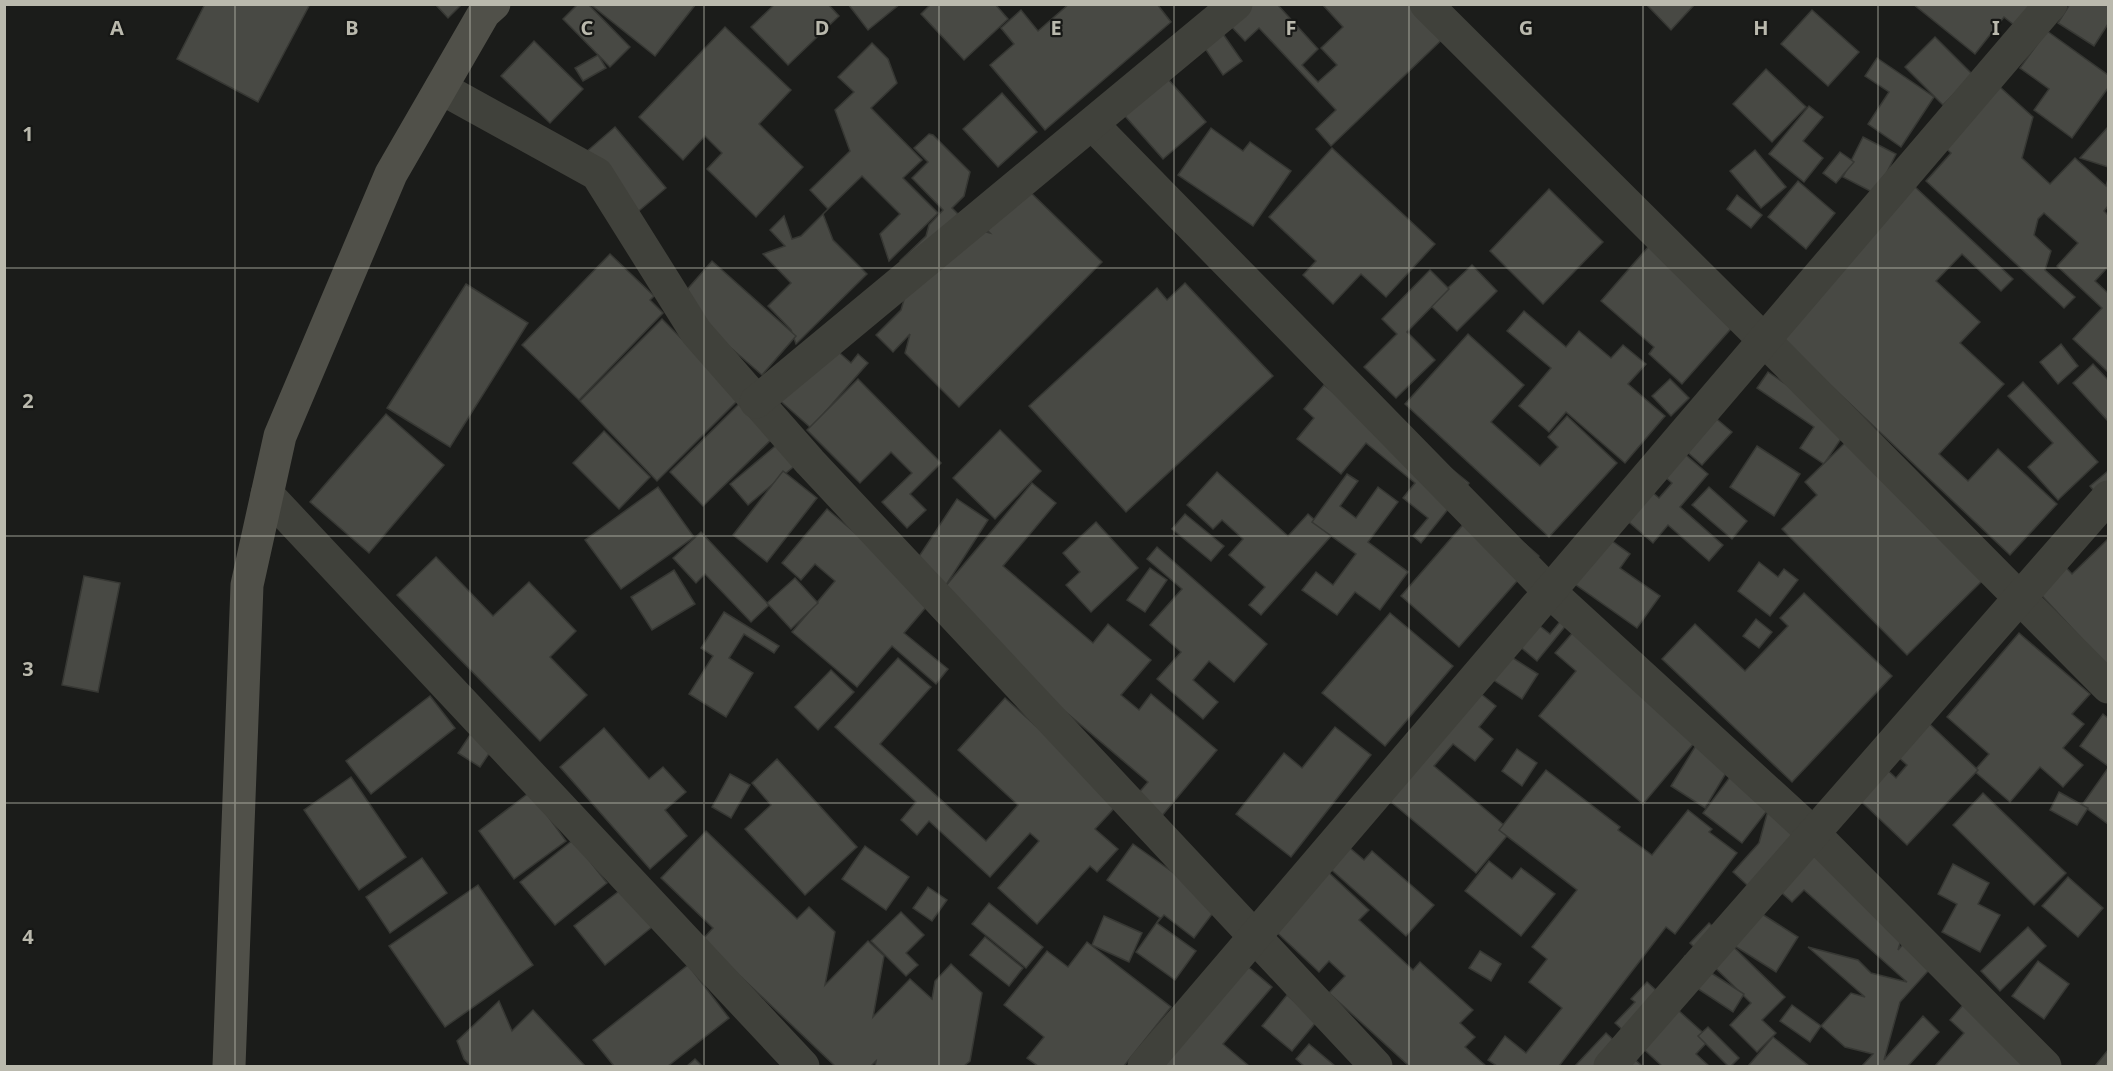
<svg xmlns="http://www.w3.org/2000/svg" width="2113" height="1071" font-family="'Noto Sans',sans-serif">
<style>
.building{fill:#484944;stroke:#373834;stroke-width:1.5}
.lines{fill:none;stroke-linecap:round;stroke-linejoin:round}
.minor{stroke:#40413b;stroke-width:33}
.secondary{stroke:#505049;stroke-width:33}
.grid{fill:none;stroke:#bab9ad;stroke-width:1.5;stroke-opacity:0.55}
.grid-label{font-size:20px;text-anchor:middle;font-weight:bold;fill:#bab9ad;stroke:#161715;stroke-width:4.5;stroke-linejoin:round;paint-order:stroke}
</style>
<rect width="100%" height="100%" fill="#1b1c1a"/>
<g class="building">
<polygon points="205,4 310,4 258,102 177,59"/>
<polygon points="435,4 462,4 448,18"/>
<polygon points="578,4 588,4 630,47 610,67 563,19"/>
<polygon points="590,4 696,4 655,56"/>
<polygon points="775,4 828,4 839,16 788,65 751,27"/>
<polygon points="848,4 900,4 868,30"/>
<polygon points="931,4 995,4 1008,19 964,60 921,14"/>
<polygon points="1069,4 1157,4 1171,22 1045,130 990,65 1014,44 1001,28 1021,10 1038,31"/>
<polygon points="1241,4 1277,4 1318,49 1302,65 1318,82 1337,65 1321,48 1343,27 1322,4 1428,4 1452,30 1331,146 1316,129 1336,110 1259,28 1245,41 1225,20"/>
<polygon points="1646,4 1695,4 1671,30"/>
<polygon points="1913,4 2038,4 2019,29 2004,17 1975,54"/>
<polygon points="2070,4 2108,4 2108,24 2094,46 2058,23"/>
<polygon points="1812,10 1859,52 1828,86 1781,44"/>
<polygon points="725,27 791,90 759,124 803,167 756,217 707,169 722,153 705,136 683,160 639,117"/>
<polygon points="1221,31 1242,61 1223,75 1202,44"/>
<polygon points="2047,31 2108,75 2108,88 2072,138 2034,110 2049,89 2020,68"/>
<polygon points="1935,37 1973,75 1943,105 1905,67"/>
<polygon points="534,41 583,89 550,123 501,76"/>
<polygon points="872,43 888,59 897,83 871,108 922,160 903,178 938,213 889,261 880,234 900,214 862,176 823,214 833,240 867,274 796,344 791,330 768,306 791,283 763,254 785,246 770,230 784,216 792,239 801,236 828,209 810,190 850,151 835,110 854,92 838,77"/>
<polygon points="598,55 606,68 583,81 575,68"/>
<polygon points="1877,58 1934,97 1901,147 1868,124 1889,92 1865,76"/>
<polygon points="1766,69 1806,107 1772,142 1733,104"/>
<polygon points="1160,70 1206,122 1163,159 1118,108"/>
<polygon points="1990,78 2033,117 2022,158 2050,184 2075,158 2106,186 2108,179 2108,206 2104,211 2108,215 2108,267 2095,281 2108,293 2108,372 2073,339 2102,308 2057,266 2078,243 2044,213 2038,219 2034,235 2051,251 2045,270 2075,297 2064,308 1926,181 1951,153 1934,138"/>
<polygon points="1002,93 1037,132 998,167 963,129"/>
<polygon points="1809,106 1823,117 1803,141 1823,158 1804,182 1769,154"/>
<polygon points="615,127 666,188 621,226 570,166"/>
<polygon points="2108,127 2108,167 2080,158"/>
<polygon points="1211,128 1243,151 1250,142 1291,171 1253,226 1178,175"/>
<polygon points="929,134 933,135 970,172 964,196 952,208 972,228 990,233 975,218 1021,183 1102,262 959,407 905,353 910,334 893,352 876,335 901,310 909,282 900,261 926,236 929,225 943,210 912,178 928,162 914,148"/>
<polygon points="1863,137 1896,154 1876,194 1843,177"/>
<polygon points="1332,148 1435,244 1386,297 1361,274 1333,304 1303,275 1316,261 1269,217"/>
<polygon points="1755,150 1786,187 1761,208 1730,171"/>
<polygon points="1840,152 1854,162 1836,183 1823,173"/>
<polygon points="1798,181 1835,213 1806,249 1768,217"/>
<polygon points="1913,185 2013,279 2001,291 1962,254 1936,281 1980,322 1960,343 2004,384 1939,454 1968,481 1998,449 2057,504 2010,555 1772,330"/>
<polygon points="1549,189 1603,242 1543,304 1490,251"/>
<polygon points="1737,195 1762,215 1751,228 1727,209"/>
<polygon points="1649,246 1736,323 1682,384 1649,354 1654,347 1601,301"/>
<polygon points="610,254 654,296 650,300 663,313 579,400 522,345"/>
<polygon points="712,261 796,336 762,375 677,301"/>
<polygon points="1472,265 1497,291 1457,331 1430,305"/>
<polygon points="1430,270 1449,289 1407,332 1435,360 1396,398 1364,367 1397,334 1382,319"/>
<polygon points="1185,283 1273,376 1126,512 1029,406 1157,288 1167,300"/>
<polygon points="466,284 528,323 450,447 387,408"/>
<polygon points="1524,311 1566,347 1579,331 1611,358 1623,345 1646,364 1628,384 1665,416 1625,463 1566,412 1549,432 1519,406 1551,368 1507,331"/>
<polygon points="662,319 740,398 657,481 580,401"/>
<polygon points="817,333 851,363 858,354 868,363 811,428 767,389"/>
<polygon points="1468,334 1524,385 1491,422 1540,466 1558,447 1548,437 1567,416 1617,463 1549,537 1405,404"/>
<polygon points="2061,344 2078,366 2058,384 2040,362"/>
<polygon points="2093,364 2108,380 2108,421 2073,383"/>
<polygon points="1768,372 1849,427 1824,464 1800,448 1814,427 1757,388"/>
<polygon points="858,379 941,463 910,494 926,510 907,528 882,502 912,473 891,452 860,483 807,430"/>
<polygon points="1670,379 1689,398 1671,416 1652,396"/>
<polygon points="2023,382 2098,462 2058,500 2028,467 2053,443 2008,396"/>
<polygon points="1324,385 1343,400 1352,389 1469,483 1421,543 1413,536 1428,518 1403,498 1415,483 1366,443 1341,474 1297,439 1314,418 1304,409"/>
<polygon points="743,400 777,434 703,506 670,472"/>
<polygon points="1699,404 1732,432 1702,465 1670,437"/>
<polygon points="386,414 444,465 369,553 310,502"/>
<polygon points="1000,430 1041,471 995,519 953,478"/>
<polygon points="604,431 650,477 619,509 573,463"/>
<polygon points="1665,437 1708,474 1680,507 1723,545 1709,561 1668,525 1653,543 1608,504 1632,475 1659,498 1672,483 1646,460"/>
<polygon points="1849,439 1986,577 1907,655 1782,529 1817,495 1805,482"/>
<polygon points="780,442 798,463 748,505 730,484"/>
<polygon points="1757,446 1800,474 1774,516 1730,487"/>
<polygon points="783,471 817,498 767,562 733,535"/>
<polygon points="2108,471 2108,508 2090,486"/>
<polygon points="1217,472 1288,536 1308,514 1332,535 1261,615 1249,605 1265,587 1229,555 1243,539 1222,520 1213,529 1187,505"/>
<polygon points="1347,474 1358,481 1340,506 1356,518 1378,487 1398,502 1368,542 1408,572 1380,610 1355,592 1337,615 1302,590 1316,572 1333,585 1356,554 1312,522"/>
<polygon points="1032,483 1056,503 1003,566 1093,643 1108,624 1151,660 1121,695 1139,710 1151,694 1217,750 1161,817 1136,796 1148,782 934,600"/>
<polygon points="658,487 694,537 621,589 585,540"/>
<polygon points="1709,487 1747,521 1732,539 1692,505"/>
<polygon points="957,499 988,520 946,585 914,564"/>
<polygon points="1480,505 1539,556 1459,647 1401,596"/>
<polygon points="827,509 933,599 904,633 948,669 936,684 892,646 857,687 792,632 835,581 815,564 801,580 782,563"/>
<polygon points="1185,514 1224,546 1211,561 1172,529"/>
<polygon points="1096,522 1138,568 1091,612 1066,585 1080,572 1063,553"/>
<polygon points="701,532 769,605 751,622 705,574 696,583 673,558"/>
<polygon points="1601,533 1630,554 1620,568 1660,596 1637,628 1569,580"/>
<polygon points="2108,539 2108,667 2032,585 2059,560 2072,574"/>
<polygon points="1157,547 1267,644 1234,682 1209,661 1193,680 1218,702 1203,719 1157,679 1181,652 1150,625 1182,589 1147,559"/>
<polygon points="436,557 493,616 529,582 576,631 550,657 587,695 540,741 397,595"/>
<polygon points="1759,562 1778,577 1784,569 1798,580 1770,616 1738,591"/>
<polygon points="1150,568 1167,580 1145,612 1127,600"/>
<polygon points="674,570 695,604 652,630 631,597"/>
<polygon points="84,576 120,583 98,692 62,685"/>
<polygon points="795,578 818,603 791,629 767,603"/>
<polygon points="1804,593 1892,676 1792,782 1662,659 1695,624 1745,671 1788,626 1780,618"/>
<polygon points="724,612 779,646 774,653 744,634 729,658 753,673 726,717 689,694 713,656 701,648"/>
<polygon points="1390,613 1453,666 1385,746 1322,693"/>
<polygon points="1567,613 1572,618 1537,661 1512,640 1530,618 1550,634"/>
<polygon points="1588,615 1705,730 1643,804 1539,716 1576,671 1555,653"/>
<polygon points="1756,619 1772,632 1759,648 1743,636"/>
<polygon points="2019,633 2090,694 2072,714 2084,724 2063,748 2083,765 2063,787 2040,767 2010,802 1974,771 1989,754 1947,717"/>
<polygon points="1499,649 1538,674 1522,699 1483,673"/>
<polygon points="898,658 931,687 880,744 986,841 1018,805 958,750 1005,698 1120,802 1095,829 1118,849 1097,872 1090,866 1037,924 998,888 1039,841 1030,833 990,877 929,821 917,835 901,820 916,802 835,727"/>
<polygon points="831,670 854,692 818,730 795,707"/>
<polygon points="1475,689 1496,706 1479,727 1493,739 1475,761 1453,744 1434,766 1511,831 1476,873 1385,797"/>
<polygon points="430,696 455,728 371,794 346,761"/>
<polygon points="1917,712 1978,770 1907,845 1845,786 1872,756 1896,778 1907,765 1885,745"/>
<polygon points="2103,714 2108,718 2108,766 2080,746"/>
<polygon points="476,726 498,740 480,767 458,753"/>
<polygon points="1335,727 1371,755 1291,857 1236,814 1284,753 1302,768"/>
<polygon points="604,728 649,779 663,767 686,792 665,810 687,836 650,869 560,767"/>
<polygon points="1698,742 1732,763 1705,808 1671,786"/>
<polygon points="1517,749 1537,763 1522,786 1502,771"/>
<polygon points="777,759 857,847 805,895 745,829 771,805 752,783"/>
<polygon points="2108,768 2108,824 2082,805"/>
<polygon points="1546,770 1620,827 1618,830 1652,855 1688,810 1712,829 1709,832 1737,853 1675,934 1666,927 1559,1066 1497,1066 1488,1060 1505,1036 1526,1053 1562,1008 1529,982 1547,959 1532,947 1577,890 1499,830"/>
<polygon points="1733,773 1773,803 1742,843 1703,813"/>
<polygon points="730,774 750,785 731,818 712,807"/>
<polygon points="351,777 406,857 359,890 304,810"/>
<polygon points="530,792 566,841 514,879 479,831"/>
<polygon points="2059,792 2088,808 2077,825 2050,810"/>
<polygon points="1983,793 2066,873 2034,905 1953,825"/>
<polygon points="1770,803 1909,913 1898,950 1911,935 1938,960 1900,1002 1884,1060 1923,1016 1939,1032 1908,1066 1862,1066 1873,1054 1845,1047 1821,1026 1851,993 1865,997 1808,947 1858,960 1871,973 1907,982 1804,890 1792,902 1772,884 1760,897 1733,872 1759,843"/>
<polygon points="706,831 797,919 809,907 835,932 825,985 868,941 884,956 873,1017 910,979 932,999 935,981 951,964 982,993 970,1061 964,1066 875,1066 876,1061 871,1066 835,1066 702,940 713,928 661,878"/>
<polygon points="573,840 607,883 555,925 520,882"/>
<polygon points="1344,843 1364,860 1372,851 1434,905 1406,936 1325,864"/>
<polygon points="1133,844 1219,905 1194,938 1164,915 1157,923 1196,951 1175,980 1136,952 1160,918 1107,880"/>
<polygon points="865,846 909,877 886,910 842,879"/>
<polygon points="422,858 447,893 390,933 366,897"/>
<polygon points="1489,861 1512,879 1521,868 1555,894 1521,936 1465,891"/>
<polygon points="1953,864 1989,883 1978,904 2000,915 1980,952 1942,932 1957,904 1938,894"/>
<polygon points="1325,869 1369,910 1359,920 1413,970 1420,962 1473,1010 1460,1023 1475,1037 1465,1047 1486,1066 1409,1066 1329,993 1345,976 1329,961 1319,972 1271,927"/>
<polygon points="2068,877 2103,908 2078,937 2042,906"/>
<polygon points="478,885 533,965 445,1027 389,946"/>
<polygon points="627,885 657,923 605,965 574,926"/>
<polygon points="928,887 947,900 932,921 913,908"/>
<polygon points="1737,898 1798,937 1776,972 1714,933"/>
<polygon points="989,903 1043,947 1026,968 972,924"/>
<polygon points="901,912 924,935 906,953 918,965 906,976 871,941"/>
<polygon points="1104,916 1142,933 1129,962 1092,945"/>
<polygon points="1709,923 1785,997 1762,1020 1776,1033 1757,1052 1730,1025 1751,1003 1690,943"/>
<polygon points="2028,927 2046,946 2000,991 1981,971"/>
<polygon points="985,937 1023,968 1009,986 970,955"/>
<polygon points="1087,942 1171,1007 1124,1066 1038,1066 1027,1058 1044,1037 1004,1005 1047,951 1068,967"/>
<polygon points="1480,951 1501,964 1491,981 1469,968"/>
<polygon points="1685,956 1744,994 1733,1012 1674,973"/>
<polygon points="2038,961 2069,984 2044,1019 2012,996"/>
<polygon points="688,965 729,1018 668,1066 614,1066 593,1040"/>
<polygon points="1246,965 1272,987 1223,1044 1249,1066 1160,1066"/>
<polygon points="1647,982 1710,1039 1696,1054 1709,1066 1662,1066 1615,1023 1635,1002 1631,999"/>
<polygon points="1287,995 1317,1021 1292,1051 1262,1026"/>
<polygon points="1969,998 2041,1066 1935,1066 1964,1033 1950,1020"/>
<polygon points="499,1001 512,1031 533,1010 585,1066 471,1066 464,1059 457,1041"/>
<polygon points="1792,1005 1821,1026 1810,1042 1780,1021"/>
<polygon points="1708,1027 1739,1058 1731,1066 1728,1066 1698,1036"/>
<polygon points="1606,1033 1642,1066 1575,1066"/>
<polygon points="1773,1037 1809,1066 1748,1066"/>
<polygon points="1309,1044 1335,1066 1304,1066 1296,1059"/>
<polygon points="2108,1050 2108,1066 2095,1066"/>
<polygon points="695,1059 702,1066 687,1066"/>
</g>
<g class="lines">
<g class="minor">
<polyline points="1426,4 1764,340 2108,687"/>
<polyline points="441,88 597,174 696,332 810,462 1376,1066"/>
<polyline points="1092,124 1549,591 1814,834 2045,1066"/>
<polyline points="756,402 1236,4"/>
<polyline points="267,494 803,1066"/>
<polyline points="1144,1066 2051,4"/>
<polyline points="1610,1066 2108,497"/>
</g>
<polyline class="secondary" points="229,1066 247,585 280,436 391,174 484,13 494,4"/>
</g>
<path class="grid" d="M 235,4 L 235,1066M 470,4 L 470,1066M 704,4 L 704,1066M 939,4 L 939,1066M 1174,4 L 1174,1066M 1409,4 L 1409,1066M 1643,4 L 1643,1066M 1878,4 L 1878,1066M 4,268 L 2108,268M 4,536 L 2108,536M 4,803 L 2108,803"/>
<g class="grid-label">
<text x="117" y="35">A</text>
<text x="352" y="35">B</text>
<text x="587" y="35">C</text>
<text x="822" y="35">D</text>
<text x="1056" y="35">E</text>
<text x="1291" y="35">F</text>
<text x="1526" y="35">G</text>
<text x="1761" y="35">H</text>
<text x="1996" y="35">I</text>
<text x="28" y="141">1</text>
<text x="28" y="408">2</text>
<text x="28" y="676">3</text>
<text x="28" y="944">4</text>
</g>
<rect width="2113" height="1071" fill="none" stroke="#bab9ad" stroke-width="12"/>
</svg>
